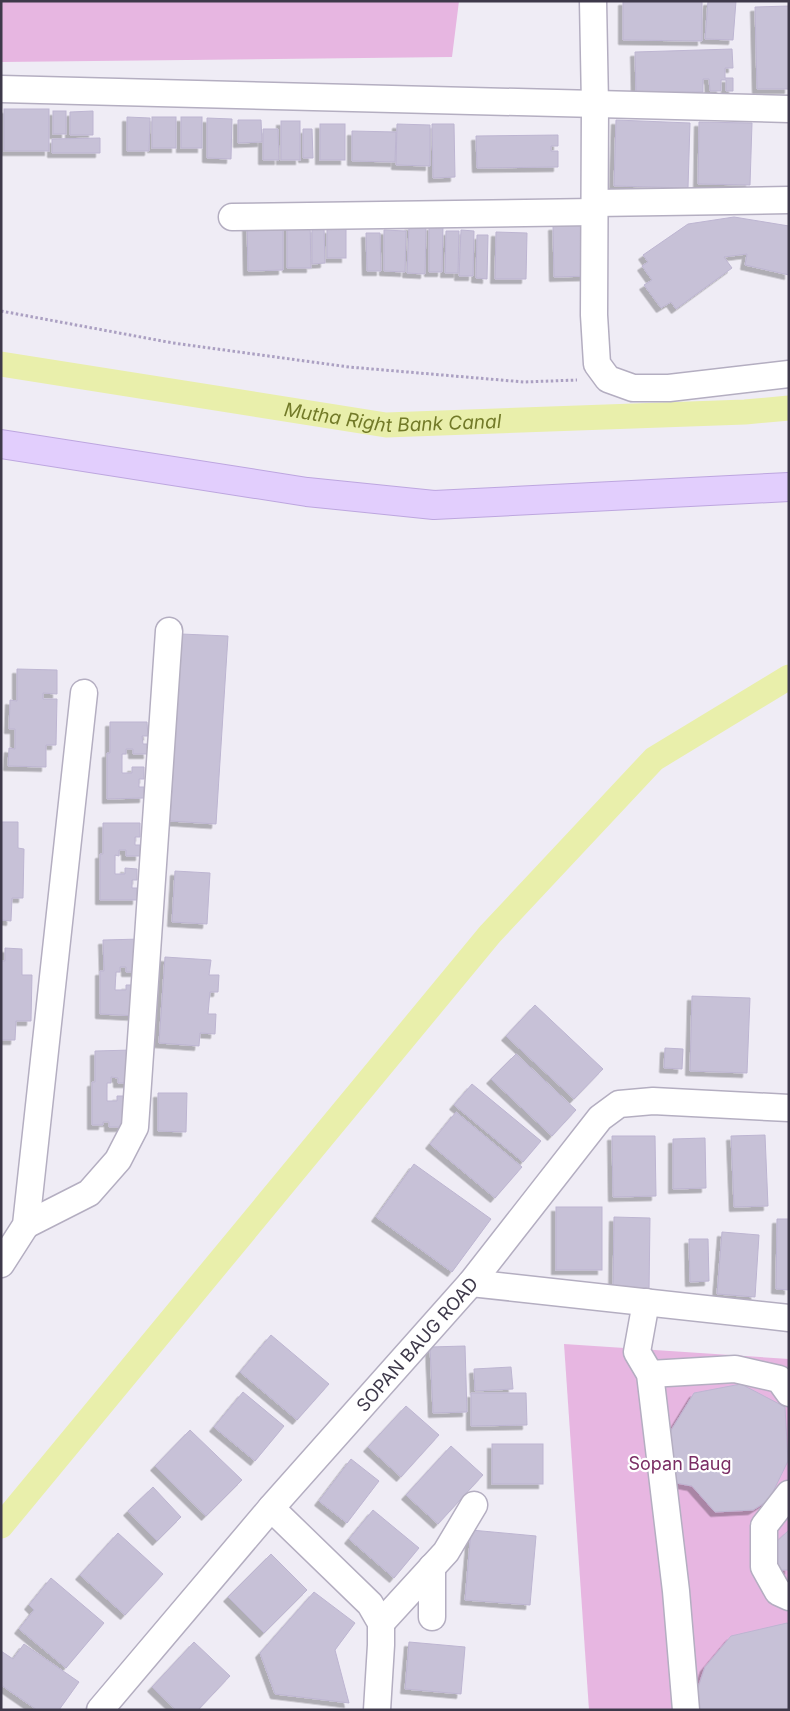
<svg xmlns="http://www.w3.org/2000/svg" width="790" height="1711" font-family="Inter,sans-serif">
<style>
.green{fill:#e7b6e1}
.lines{fill:none;stroke-linecap:round;stroke-linejoin:round}
.canal{stroke:#e9efab;stroke-width:25}
.building{fill:#c7c1d7;stroke:#bdb5d1;filter:url(#shadow)}
.street-casing{stroke:#b4aec1;stroke-width:29}
.secondary-casing{stroke:#bda6df;stroke-width:30}
.path{stroke:#aba0c2;stroke-width:3;stroke-dasharray:2.5 2.5;stroke-linecap:butt}
.street{stroke:#fff;stroke-width:26}
.secondary{stroke:#e2cefd;stroke-width:28}
.labels{text-anchor:middle;dominant-baseline:central;stroke-width:4.5;stroke-linejoin:round;paint-order:stroke}
.street-label{font-size:18px;fill:#3e394a;stroke:#fff}
.park-label{font-size:18px;fill:#7a2d64;stroke:#fff}
.water-label{font-size:19px;font-style:italic;fill:#727a28;stroke:#fff}
</style>
<defs>
<filter id="shadow"><feDropShadow dx="-4.5" dy="4.5" stdDeviation="0" flood-color="#0004"/></filter>
</defs>
<rect width="100%" height="100%" fill="#efecf5"/>
<g class="green">
<polygon points="1,1 459,1 452,57 1,62"/>
<polygon points="564,1344 789,1359 789,1710 589,1710"/>
</g>
<g class="lines">
<g class="canal">
<path id="s1" d="M 1,364 L 386,425 L 745,412 L 789,408"/>
<polyline points="1,1526 490,934 654,759 789,677"/>
</g>
</g>
<g class="building">
<polygon points="623,1 702,1 702,41 623,40"/>
<polygon points="708,1 736,1 733,40 705,39"/>
<polygon points="789,6 789,89 757,89 755,7"/>
<polygon points="732,49 733,68 725,68 725,78 733,78 733,91 726,91 726,80 721,80 721,91 710,91 709,79 703,79 703,92 636,93 635,52"/>
<rect x="4" y="109" width="45" height="42"/>
<rect x="53" y="111" width="13" height="23"/>
<polygon points="93,111 93,135 70,135 70,112"/>
<polygon points="127,117 150,118 149,151 127,151"/>
<rect x="152" y="117" width="24" height="31"/>
<rect x="181" y="117" width="21" height="31"/>
<polygon points="207,118 232,119 231,159 207,158"/>
<polygon points="238,120 261,120 262,142 238,143"/>
<polygon points="616,120 690,123 688,188 614,186"/>
<rect x="281" y="121" width="19" height="39"/>
<polygon points="699,122 752,123 750,185 698,184"/>
<rect x="320" y="124" width="25" height="36"/>
<polygon points="397,124 430,125 430,166 396,165"/>
<polygon points="432,124 454,124 455,177 433,178"/>
<polygon points="263,129 278,129 279,160 263,160"/>
<polygon points="303,129 312,129 313,158 303,158"/>
<polygon points="352,131 396,132 395,162 352,161"/>
<polygon points="558,135 558,146 551,146 551,151 558,151 558,167 477,168 476,136"/>
<polygon points="100,138 100,153 52,153 52,139"/>
<polygon points="734,217 789,226 789,275 745,265 747,254 724,257 732,268 676,309 671,302 661,308 644,285 652,280 642,266 648,262 643,255 688,224"/>
<polygon points="247,222 283,222 283,270 248,271"/>
<polygon points="287,223 310,223 311,268 287,268"/>
<polygon points="591,225 592,276 554,277 553,226"/>
<polygon points="409,226 426,226 425,274 407,273"/>
<polygon points="429,226 443,226 442,272 429,272"/>
<polygon points="312,228 324,228 325,263 312,264"/>
<rect x="327" y="229" width="19" height="29"/>
<polygon points="384,230 406,231 405,272 384,271"/>
<polygon points="461,230 474,231 473,276 459,276"/>
<polygon points="446,231 459,231 458,273 445,273"/>
<polygon points="496,232 527,233 526,279 495,279"/>
<polygon points="366,233 380,233 381,271 367,271"/>
<polygon points="477,235 488,235 487,279 476,278"/>
<polygon points="181,634 228,636 216,824 170,821"/>
<polygon points="17,669 57,670 57,694 43,693 43,699 57,699 56,745 46,745 46,767 8,766 9,748 15,749 15,729 9,729 10,700 17,701"/>
<polygon points="110,722 147,722 148,736 142,736 143,744 147,744 148,754 133,754 133,749 126,749 126,754 122,754 122,773 132,773 132,767 144,767 144,779 139,779 139,787 144,787 144,798 107,799 107,753 110,753"/>
<polygon points="1,822 18,822 18,848 24,849 23,898 12,898 11,921 1,920"/>
<polygon points="103,823 140,823 140,837 135,837 135,845 140,845 140,856 126,856 126,850 119,850 119,856 115,855 115,874 125,874 125,868 137,869 137,880 132,880 132,888 137,888 137,900 100,900 100,854 103,854"/>
<polygon points="175,871 210,873 207,924 172,922"/>
<polygon points="141,939 141,972 126,972 126,967 120,967 120,972 116,972 115,990 126,990 126,985 137,985 137,1016 100,1014 100,971 104,971 103,940"/>
<polygon points="5,948 22,949 22,975 32,975 31,1021 16,1021 15,1040 1,1040 1,961 5,961"/>
<polygon points="165,957 211,960 209,975 219,975 218,992 210,992 208,1014 216,1014 215,1034 200,1033 199,1046 159,1043"/>
<polygon points="692,996 750,998 747,1073 690,1071"/>
<polygon points="535,1005 603,1069 574,1099 506,1036"/>
<polygon points="665,1048 683,1049 682,1069 664,1068"/>
<polygon points="132,1050 132,1083 118,1083 118,1078 111,1077 111,1083 107,1083 107,1101 117,1101 117,1096 129,1096 129,1127 109,1127 109,1122 103,1122 103,1125 92,1125 92,1082 95,1082 95,1051"/>
<polygon points="516,1054 576,1110 552,1136 491,1079"/>
<polygon points="472,1084 541,1141 523,1162 454,1105"/>
<polygon points="158,1093 187,1093 186,1132 158,1131"/>
<polygon points="456,1112 522,1167 495,1198 430,1144"/>
<polygon points="765,1135 768,1206 734,1207 731,1136"/>
<polygon points="612,1136 655,1136 656,1196 613,1197"/>
<polygon points="705,1138 706,1188 673,1189 673,1139"/>
<polygon points="414,1164 491,1219 452,1272 376,1217"/>
<rect x="556" y="1207" width="46" height="63"/>
<polygon points="614,1217 650,1218 649,1292 613,1292"/>
<polygon points="777,1219 789,1219 789,1290 776,1289"/>
<polygon points="722,1232 759,1235 755,1297 717,1294"/>
<polygon points="689,1239 708,1239 709,1281 690,1282"/>
<polygon points="271,1335 329,1384 297,1420 240,1372"/>
<polygon points="465,1346 467,1412 433,1413 430,1347"/>
<polygon points="511,1367 513,1389 475,1391 474,1369"/>
<polygon points="741,1384 785,1407 788,1461 769,1500 753,1510 715,1512 692,1486 671,1482 662,1445 694,1393"/>
<polygon points="243,1392 284,1426 255,1461 214,1427"/>
<polygon points="471,1393 526,1393 527,1425 471,1426"/>
<polygon points="406,1406 439,1435 401,1477 368,1447"/>
<polygon points="190,1430 242,1480 206,1516 155,1466"/>
<rect x="492" y="1444" width="51" height="40"/>
<polygon points="451,1446 483,1475 438,1524 406,1495"/>
<polygon points="351,1459 379,1481 347,1523 319,1501"/>
<polygon points="153,1487 181,1517 157,1541 128,1511"/>
<polygon points="373,1510 419,1548 394,1578 349,1539"/>
<polygon points="471,1530 536,1536 530,1605 465,1600"/>
<polygon points="789,1530 789,1570 776,1570 774,1544"/>
<polygon points="118,1533 163,1574 125,1615 80,1575"/>
<polygon points="271,1554 307,1590 264,1633 228,1597"/>
<polygon points="51,1578 104,1623 66,1668 19,1629 34,1610 29,1605"/>
<polygon points="314,1592 355,1623 335,1650 349,1703 275,1694 260,1653"/>
<polygon points="787,1623 789,1624 789,1710 699,1710 695,1696 705,1667 731,1636"/>
<polygon points="194,1642 230,1676 198,1710 176,1710 152,1687"/>
<polygon points="409,1642 465,1647 461,1694 405,1689"/>
<polygon points="24,1644 79,1682 59,1710 37,1710 1,1685 1,1651 13,1659"/>
</g>
<g class="lines">
<defs>
<g id="street">
<polyline points="593,1 595,105 594,315 597,364 608,379 633,388 669,388 789,374"/>
<polyline points="1,89 789,109"/>
<polyline points="595,203 789,200"/>
<polyline points="232,217 594,212"/>
<polyline points="26,1225 89,1193 118,1160 135,1127 169,631"/>
<polyline points="1,1264 26,1225 84,693"/>
<polyline points="471,1283 789,1318"/>
<polyline points="646,1302 637,1352 650,1374 676,1591 686,1710"/>
<polyline points="650,1374 735,1369 779,1379 789,1393"/>
<polyline points="789,1494 764,1526 764,1567 778,1592 789,1597"/>
<polyline points="271,1508 370,1604 381,1623 381,1645 377,1710"/>
<polyline points="432,1617 432,1567"/>
<polyline points="381,1623 446,1552 474,1505"/>
<path id="s2" d="M 100,1710 L 271,1508 L 471,1283 L 600,1118 L 619,1104 L 653,1101 L 789,1108"/>
</g>
<polyline id="secondary" points="1,444 307,492 434,505 789,487"/>
</defs>
<use href="#street" class="street-casing"/>
<use href="#secondary" class="secondary-casing"/>
<polyline class="path" points="1,311 173,343 349,367 524,382 577,380"/>
<use href="#street" class="street"/>
<use href="#secondary" class="secondary"/>
</g>
<g class="labels">
<g class="street-label">
<text stroke="none"><textPath href="#s2" startOffset="484">SOPAN BAUG ROAD</textPath></text>
</g>
<g class="park-label">
<text x="680" y="1463">Sopan Baug</text>
</g>
<g class="water-label">
<text stroke="none"><textPath href="#s1" startOffset="396">Mutha Right Bank Canal</textPath></text>
</g>
</g>
<rect width="790" height="1711" fill="none" stroke="#3e394a" stroke-width="5"/>
</svg>
